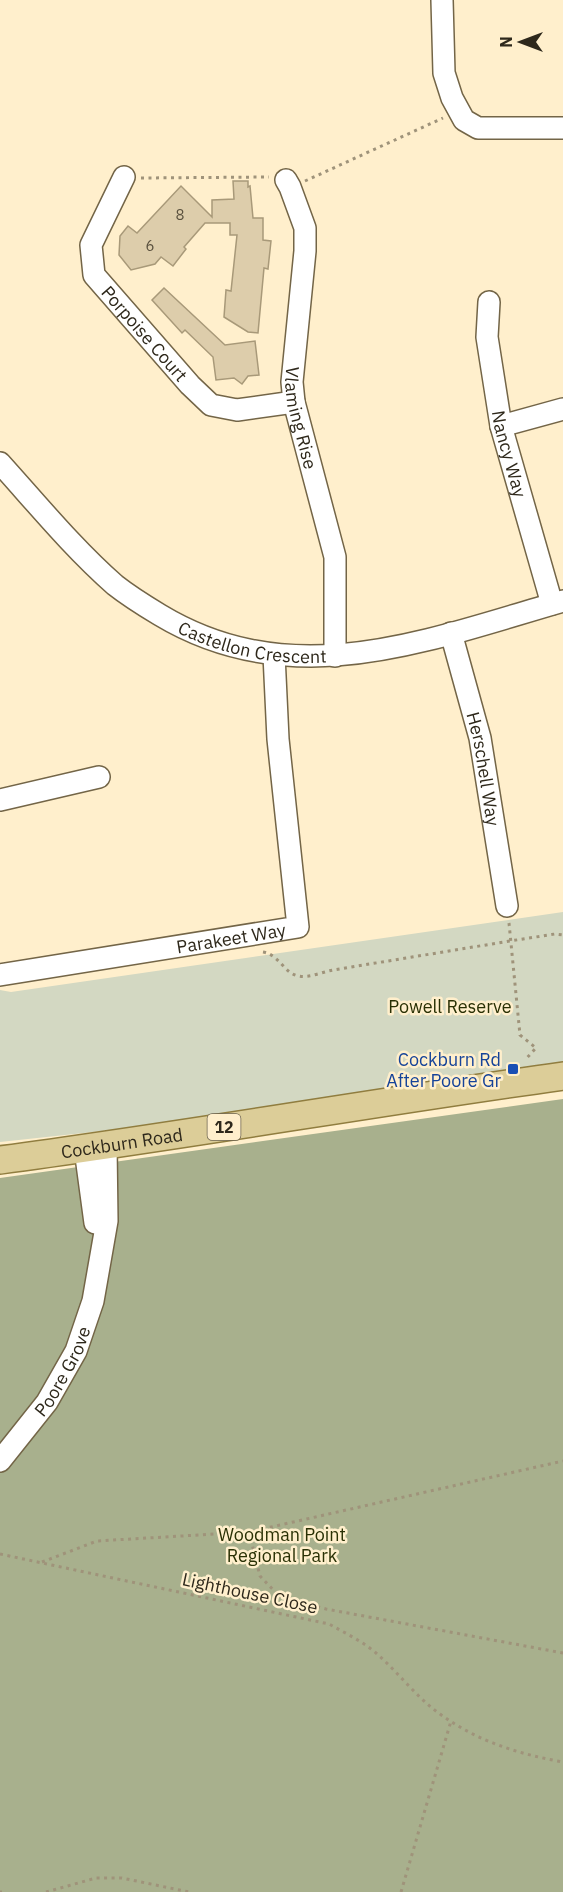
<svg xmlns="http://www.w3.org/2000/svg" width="563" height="1892" font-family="'IBM Plex Sans',sans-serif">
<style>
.green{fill:#d3d8c2}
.forest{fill:#a8b08d}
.building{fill:#ddcdab;stroke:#a89979;stroke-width:1.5}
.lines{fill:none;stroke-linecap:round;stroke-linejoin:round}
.minor-casing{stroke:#736547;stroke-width:24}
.major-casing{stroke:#907d3f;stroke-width:30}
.path{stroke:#9f937a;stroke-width:3;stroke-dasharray:3 4.5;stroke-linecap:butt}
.minor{stroke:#fff;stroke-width:21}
.major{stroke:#dccd98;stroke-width:27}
.transit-dot{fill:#1a4fb4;stroke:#ffefcc;stroke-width:2}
.labels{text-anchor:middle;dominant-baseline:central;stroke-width:5;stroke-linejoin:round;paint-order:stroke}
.number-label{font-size:15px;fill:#5a513f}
.shield{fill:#ffefcc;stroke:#6d6450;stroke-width:1.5}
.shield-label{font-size:16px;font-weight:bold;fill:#2e281b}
.street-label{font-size:18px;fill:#2e281b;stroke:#ffefcc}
.park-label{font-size:18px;fill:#293004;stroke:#ffefcc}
.transit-label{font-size:18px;fill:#164399;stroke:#ffefcc;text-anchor:end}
</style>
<rect width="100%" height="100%" fill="#ffefcc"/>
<polygon class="green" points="563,912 563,1067 158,1125 0,1142 0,990 11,992"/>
<polygon class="forest" points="563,1099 563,1892 0,1892 0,1178"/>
<g class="building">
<polygon points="233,181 248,181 248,187 250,186 253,218 263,218 263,240 271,241 268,269 264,268 258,333 248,332 224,317 226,290 231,291 237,235 230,235 230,223 205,223 184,247 186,249 173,266 161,257 155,264 131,270 119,255 120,236 128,226 137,233 181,186 212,217 212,200 234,199"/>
<polygon points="164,288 225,345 255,341 259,375 248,376 242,384 234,378 216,380 213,357 185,330 182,333 152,300"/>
</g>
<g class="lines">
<defs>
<g id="minor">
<polyline points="442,0 444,73 452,98 464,120 478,128 563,128"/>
<path id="s1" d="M 124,177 L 91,245 L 94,275 L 190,385 L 211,405 L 237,410 L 294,402"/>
<path id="s2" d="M 286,180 L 290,187 L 305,228 L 305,251 L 292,382 L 294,402 L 335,557 L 335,656"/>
<path id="s3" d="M 489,302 L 487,337 L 501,426 L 552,604"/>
<polyline points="501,426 563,409"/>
<path id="s4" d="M 0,463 C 37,504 73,548 115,585 C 129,596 145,606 160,615 C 293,695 427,640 563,601"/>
<path id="s5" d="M 451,633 L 480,738 L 507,906"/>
<polyline points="0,800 99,777"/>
<path id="s6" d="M 0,975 L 298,927 L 278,739 L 274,655"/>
<polyline points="85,1149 95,1223"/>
<path id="s7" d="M 0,1461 L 47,1402 L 76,1351 L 93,1301 L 107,1221 L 106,1146"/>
</g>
<g id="major">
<path id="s8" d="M 0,1160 C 188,1135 375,1102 563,1076"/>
</g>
</defs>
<use href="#minor" class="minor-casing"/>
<use href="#major" class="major-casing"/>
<g class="path">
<polyline points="141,178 269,177"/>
<polyline points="305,181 443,118"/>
<polyline points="509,923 520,1035 536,1048 525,1060"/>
<path d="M 263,952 C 280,955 284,974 299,976 C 310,978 322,972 333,970 L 510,941 L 555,934 L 563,935"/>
<polyline points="249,1532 260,1576 279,1596 326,1609 563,1653"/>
<path d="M 0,1554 L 329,1624 C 345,1633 362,1641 376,1653 C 398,1672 416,1697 440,1714 C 477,1741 518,1754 563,1762"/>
<polyline points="42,1562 97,1541 249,1532 563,1461"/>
<polyline points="0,1892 2,1892"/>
<polyline points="46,1892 96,1878 122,1878 189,1892"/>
<polyline points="401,1892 451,1721"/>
</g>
<use href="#minor" class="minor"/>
<use href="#major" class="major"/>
</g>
<rect class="transit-dot" x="507" y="1063" width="12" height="12" rx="3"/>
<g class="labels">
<g class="number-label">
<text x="180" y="214">8</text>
<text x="150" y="245">6</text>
</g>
<rect class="shield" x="207.5" y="1114" width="33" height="26" rx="4.5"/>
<g class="shield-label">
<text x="224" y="1127">12</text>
</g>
<g class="street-label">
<text stroke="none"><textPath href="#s1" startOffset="183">Porpoise Court</textPath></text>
<text stroke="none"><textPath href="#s2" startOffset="243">Vlaming Rise</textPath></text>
<text stroke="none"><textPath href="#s3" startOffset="154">Nancy Way</textPath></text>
<text stroke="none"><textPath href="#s4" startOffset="320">Castellon Crescent</textPath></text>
<text stroke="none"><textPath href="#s5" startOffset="140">Herschell Way</textPath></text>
<text stroke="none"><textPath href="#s6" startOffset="234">Parakeet Way</textPath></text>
<text stroke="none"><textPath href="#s8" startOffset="123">Cockburn Road</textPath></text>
<text stroke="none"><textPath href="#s7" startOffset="110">Poore Grove</textPath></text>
<text transform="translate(250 1593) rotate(12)">Lighthouse Close</text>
</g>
<g class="park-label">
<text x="450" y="1006">Powell Reserve</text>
<text x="282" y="1534">Woodman Point<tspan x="282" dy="21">Regional Park</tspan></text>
</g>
<g class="transit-label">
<text x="501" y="1059">Cockburn Rd<tspan x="501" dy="21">After Poore Gr</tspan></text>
</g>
</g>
<g transform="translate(521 42) rotate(270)" stroke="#ffefcc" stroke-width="4.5" paint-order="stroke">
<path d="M0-4.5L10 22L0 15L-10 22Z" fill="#2e281b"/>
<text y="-9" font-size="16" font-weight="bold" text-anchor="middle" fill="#2e281b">N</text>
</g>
</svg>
